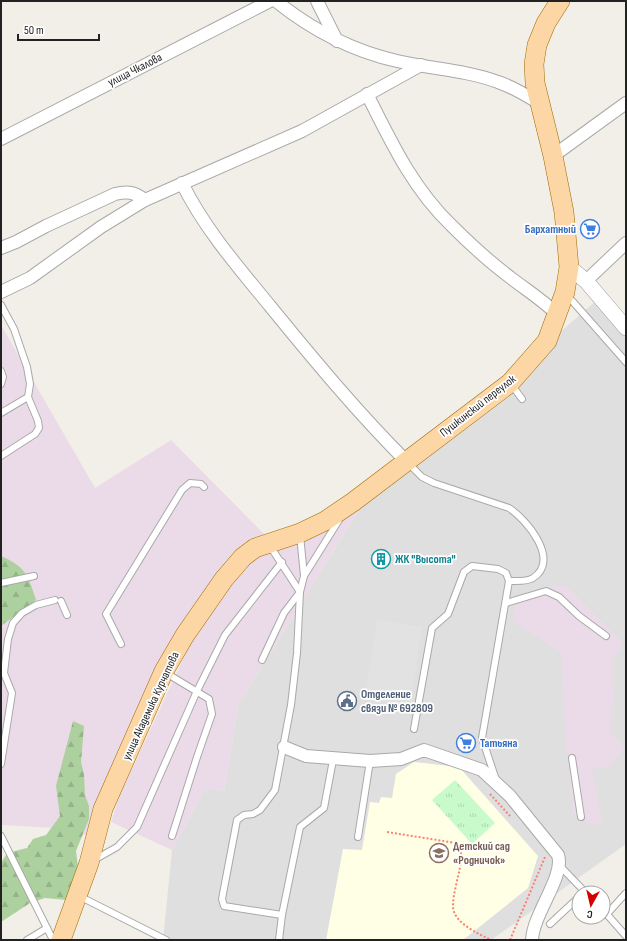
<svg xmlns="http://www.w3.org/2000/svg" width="627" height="941" font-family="'Sofia Sans Condensed',sans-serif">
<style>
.residential{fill:#e0dfdf}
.industrial{fill:#ebdbe8}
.education{fill:#ffffe5}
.forest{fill:url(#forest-firs)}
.park{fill:url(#park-tufts)}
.parking{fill:#e2e2e2}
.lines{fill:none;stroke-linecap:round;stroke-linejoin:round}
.service-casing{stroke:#a9a9a9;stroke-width:8}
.minor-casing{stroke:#a9a9a9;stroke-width:14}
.tertiary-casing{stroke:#a9a9a9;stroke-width:16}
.primary-casing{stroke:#a06b00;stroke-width:20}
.path{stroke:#fa8072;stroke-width:2;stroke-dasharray:2 2;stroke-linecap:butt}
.service{stroke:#fff;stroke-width:6}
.minor{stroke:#fff;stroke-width:12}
.tertiary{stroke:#fff;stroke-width:15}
.primary{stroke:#fcd6a4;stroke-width:19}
.labels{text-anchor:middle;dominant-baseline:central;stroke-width:3.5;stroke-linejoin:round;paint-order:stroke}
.street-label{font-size:12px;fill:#222;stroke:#fff}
.shop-label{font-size:12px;font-weight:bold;fill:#366cbe;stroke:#fff;text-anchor:end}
.culture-label{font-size:12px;font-weight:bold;fill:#0d838f;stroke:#fff;text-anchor:start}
.service-label{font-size:12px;font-weight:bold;fill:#4e5e75;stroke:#fff;text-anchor:start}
.education-label{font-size:12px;font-weight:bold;fill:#785e54;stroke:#fff;text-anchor:start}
</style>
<defs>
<pattern id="forest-firs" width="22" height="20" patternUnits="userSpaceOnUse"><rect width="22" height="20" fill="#add19e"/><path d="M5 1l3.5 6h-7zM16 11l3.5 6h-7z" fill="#95b388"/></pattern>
<pattern id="park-tufts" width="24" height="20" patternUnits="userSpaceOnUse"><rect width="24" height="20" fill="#c8facc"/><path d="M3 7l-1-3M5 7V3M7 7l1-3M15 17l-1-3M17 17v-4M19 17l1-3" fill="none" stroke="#acd6af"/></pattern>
</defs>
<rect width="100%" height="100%" fill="#f2efe9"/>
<polygon class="residential" points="597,300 626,334 626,844 491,940 163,940 172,850 206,788 224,791 238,706 363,503"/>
<g class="industrial">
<polygon points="1,325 95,488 171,440 266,536 192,608 93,837 55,828 1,825"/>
<polygon points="363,503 238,706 224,791 206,788 172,850 111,822 120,795 197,629 237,575 258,557"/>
<polygon points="566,586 623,643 619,652 612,660 613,697 610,733 624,747 609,767 592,768 602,823 592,825 574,815 567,754 561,652 512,621 516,604 525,594 544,587"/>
</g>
<polygon class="education" points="414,762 459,767 538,856 528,888 463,940 326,940 343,849 362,850 370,802 379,803 381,797 392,798 396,774"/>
<g class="forest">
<path d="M 1,556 C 26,567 28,575 36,600 L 1,626 Z"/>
<polygon points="73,721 84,726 81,762 84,774 85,795 89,806 89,819 76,851 78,867 67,900 45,898 30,903 1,922 1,863 7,853 27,848 33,839 46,835 60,816 56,786"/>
</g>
<polygon class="park" points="455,780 495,823 472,844 432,800"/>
<polygon class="parking" points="377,620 422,627 410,707 364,700"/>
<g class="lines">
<defs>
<g id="service">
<polyline points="567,295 626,362"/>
<polyline points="1,305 14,329 27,367 30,384 28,397 38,421 39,428 35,434 1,456"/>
<polyline points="1,371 3,377 1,384"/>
<polyline points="511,384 522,399"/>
<polyline points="1,413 28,397"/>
<path d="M 407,462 L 422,477 L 434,483 L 509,508 C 526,519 561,560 533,578 C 527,582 517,581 509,581"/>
<polyline points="300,535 304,576"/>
<polyline points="1,583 34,576"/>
<polyline points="61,601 67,615"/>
<polyline points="506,603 546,591 559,597 579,616 606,636"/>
<polyline points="121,644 106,614 182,490 190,483 201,484 204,487"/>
<polyline points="262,660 284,613 300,592 270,546"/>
<polyline points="166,673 209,699 212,714 197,757 172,836"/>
<polyline points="414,729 432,628 448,614 464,572 472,566 498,569 506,573 509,581 482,738 496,780"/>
<polyline points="572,758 581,817"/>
<polyline points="333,760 324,808 300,827 282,915 224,906 222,899 237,820 244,815 253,814 260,810 275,790 291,705 297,653 300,592 304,576 339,520"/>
<polyline points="1,764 12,693 4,673 8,639 13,623 22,613 36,605 55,600"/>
<polyline points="1,836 53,940"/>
<polyline points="358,837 370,761"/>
<polyline points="94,860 117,847 137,827 197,691 225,635 282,562"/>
<polyline points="560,866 586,893"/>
<polyline points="79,896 166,940"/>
<polyline points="603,910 626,936"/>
<polyline points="607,914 626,893"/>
<polyline points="550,924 579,897"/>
<polyline points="27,940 47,928"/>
<polyline points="279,940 282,915"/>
</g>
<g id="minor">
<path d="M 276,1 C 312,30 353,51 397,61 C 431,69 466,70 498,82 C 513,87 526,95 539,103"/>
<polyline points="317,1 337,41"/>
<path d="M 367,94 C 391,142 413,189 452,226 C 470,244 491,263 511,278 C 528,291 541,299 557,314"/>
<polyline points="1,139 270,1"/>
<polyline points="553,156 626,103"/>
<path d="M 182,183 C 204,228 238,267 270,306 C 314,360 358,413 407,462"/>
<path d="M 1,248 L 16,242 L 46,226 L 115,194 C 128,191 134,192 145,200"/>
<polyline points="586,281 626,243"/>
<polyline points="1,292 30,278 101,227 145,200 302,131 421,65"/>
<path d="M 284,747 L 306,756 L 370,761 L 401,759 L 424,750 L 482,770 L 510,796 L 558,855 C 565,876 533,914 532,940"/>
</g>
<polyline id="tertiary" points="569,267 586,281 626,328"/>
<polyline id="primary" points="61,940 89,863 103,809 164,671 185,635 224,579 243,557 255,548 300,533 325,521 353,502 510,383 547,341 565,292 569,267 564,212 553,156 535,83 534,64 537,45 546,23 560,1"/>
</defs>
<use href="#service" class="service-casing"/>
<use href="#minor" class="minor-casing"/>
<use href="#tertiary" class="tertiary-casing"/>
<use href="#primary" class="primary-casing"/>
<g class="path">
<polyline points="490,794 510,816"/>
<path d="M 387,832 L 456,843 C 462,851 462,857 460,867 C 458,879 453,894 453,906 C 453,923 479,934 491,940"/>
<polyline points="510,940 545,857"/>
</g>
<use href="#service" class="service"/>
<use href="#minor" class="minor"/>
<use href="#tertiary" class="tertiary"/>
<use href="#primary" class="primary"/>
</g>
<defs>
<symbol id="supermarket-ring" viewBox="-11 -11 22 22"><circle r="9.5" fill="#fff" stroke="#3f7fe0" stroke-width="1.5"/><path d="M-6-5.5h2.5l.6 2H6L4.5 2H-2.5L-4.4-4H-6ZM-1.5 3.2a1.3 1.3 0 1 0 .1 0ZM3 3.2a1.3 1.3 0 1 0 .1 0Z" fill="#3f7fe0"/></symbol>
<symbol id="building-ring" viewBox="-11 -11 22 22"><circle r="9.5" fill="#fff" stroke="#0f9aa8" stroke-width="1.5"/><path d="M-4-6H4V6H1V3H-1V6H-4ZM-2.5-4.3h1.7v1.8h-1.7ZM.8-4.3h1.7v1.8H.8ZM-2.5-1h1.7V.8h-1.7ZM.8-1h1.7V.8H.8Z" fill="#0f9aa8"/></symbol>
<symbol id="civic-ring" viewBox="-11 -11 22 22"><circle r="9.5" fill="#fff" stroke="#5c6f8a" stroke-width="1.5"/><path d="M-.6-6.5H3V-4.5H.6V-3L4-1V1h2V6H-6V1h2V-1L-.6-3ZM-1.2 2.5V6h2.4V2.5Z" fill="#5c6f8a"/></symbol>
<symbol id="school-ring" viewBox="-11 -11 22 22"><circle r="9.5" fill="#fff" stroke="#8d6e63" stroke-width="1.5"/><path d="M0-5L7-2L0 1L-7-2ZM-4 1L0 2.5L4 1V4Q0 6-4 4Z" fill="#8d6e63"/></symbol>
</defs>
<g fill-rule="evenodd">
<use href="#supermarket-ring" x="579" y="218" width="22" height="22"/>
<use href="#building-ring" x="370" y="548" width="22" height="22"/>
<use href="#civic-ring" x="336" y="690" width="22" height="22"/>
<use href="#supermarket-ring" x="455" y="732" width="22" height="22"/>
<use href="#school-ring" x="428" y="842" width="22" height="22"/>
</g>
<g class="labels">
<g class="street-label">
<text transform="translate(135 70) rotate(-27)">улица Чкалова</text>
<text transform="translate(478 406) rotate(-38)">Пушкинский переулок</text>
<text transform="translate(151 706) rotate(-65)">улица Академика Курчатова</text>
</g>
<g class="shop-label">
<text x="576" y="229">Бархатный</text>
<text x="480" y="743" text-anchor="start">Татьяна</text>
</g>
<g class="culture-label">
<text x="395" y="559">ЖК "Высота"</text>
</g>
<g class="service-label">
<text x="361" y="694">Отделение<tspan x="361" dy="14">связи № 692809</tspan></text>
</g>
<g class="education-label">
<text x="453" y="846">Детский сад<tspan x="453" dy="14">«Родничок»</tspan></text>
</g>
</g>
<rect width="627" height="941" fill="none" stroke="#222222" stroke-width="4"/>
<g transform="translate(591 905) rotate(188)"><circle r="19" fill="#ffffff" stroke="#a7a7a7"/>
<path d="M0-3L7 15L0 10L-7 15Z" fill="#d40000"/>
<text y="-6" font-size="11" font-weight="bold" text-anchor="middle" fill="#222222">С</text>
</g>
<path d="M18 34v6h81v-6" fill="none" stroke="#222222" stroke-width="2"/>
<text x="24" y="34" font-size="12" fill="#222222" stroke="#ffffff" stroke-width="3" paint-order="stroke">50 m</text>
</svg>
